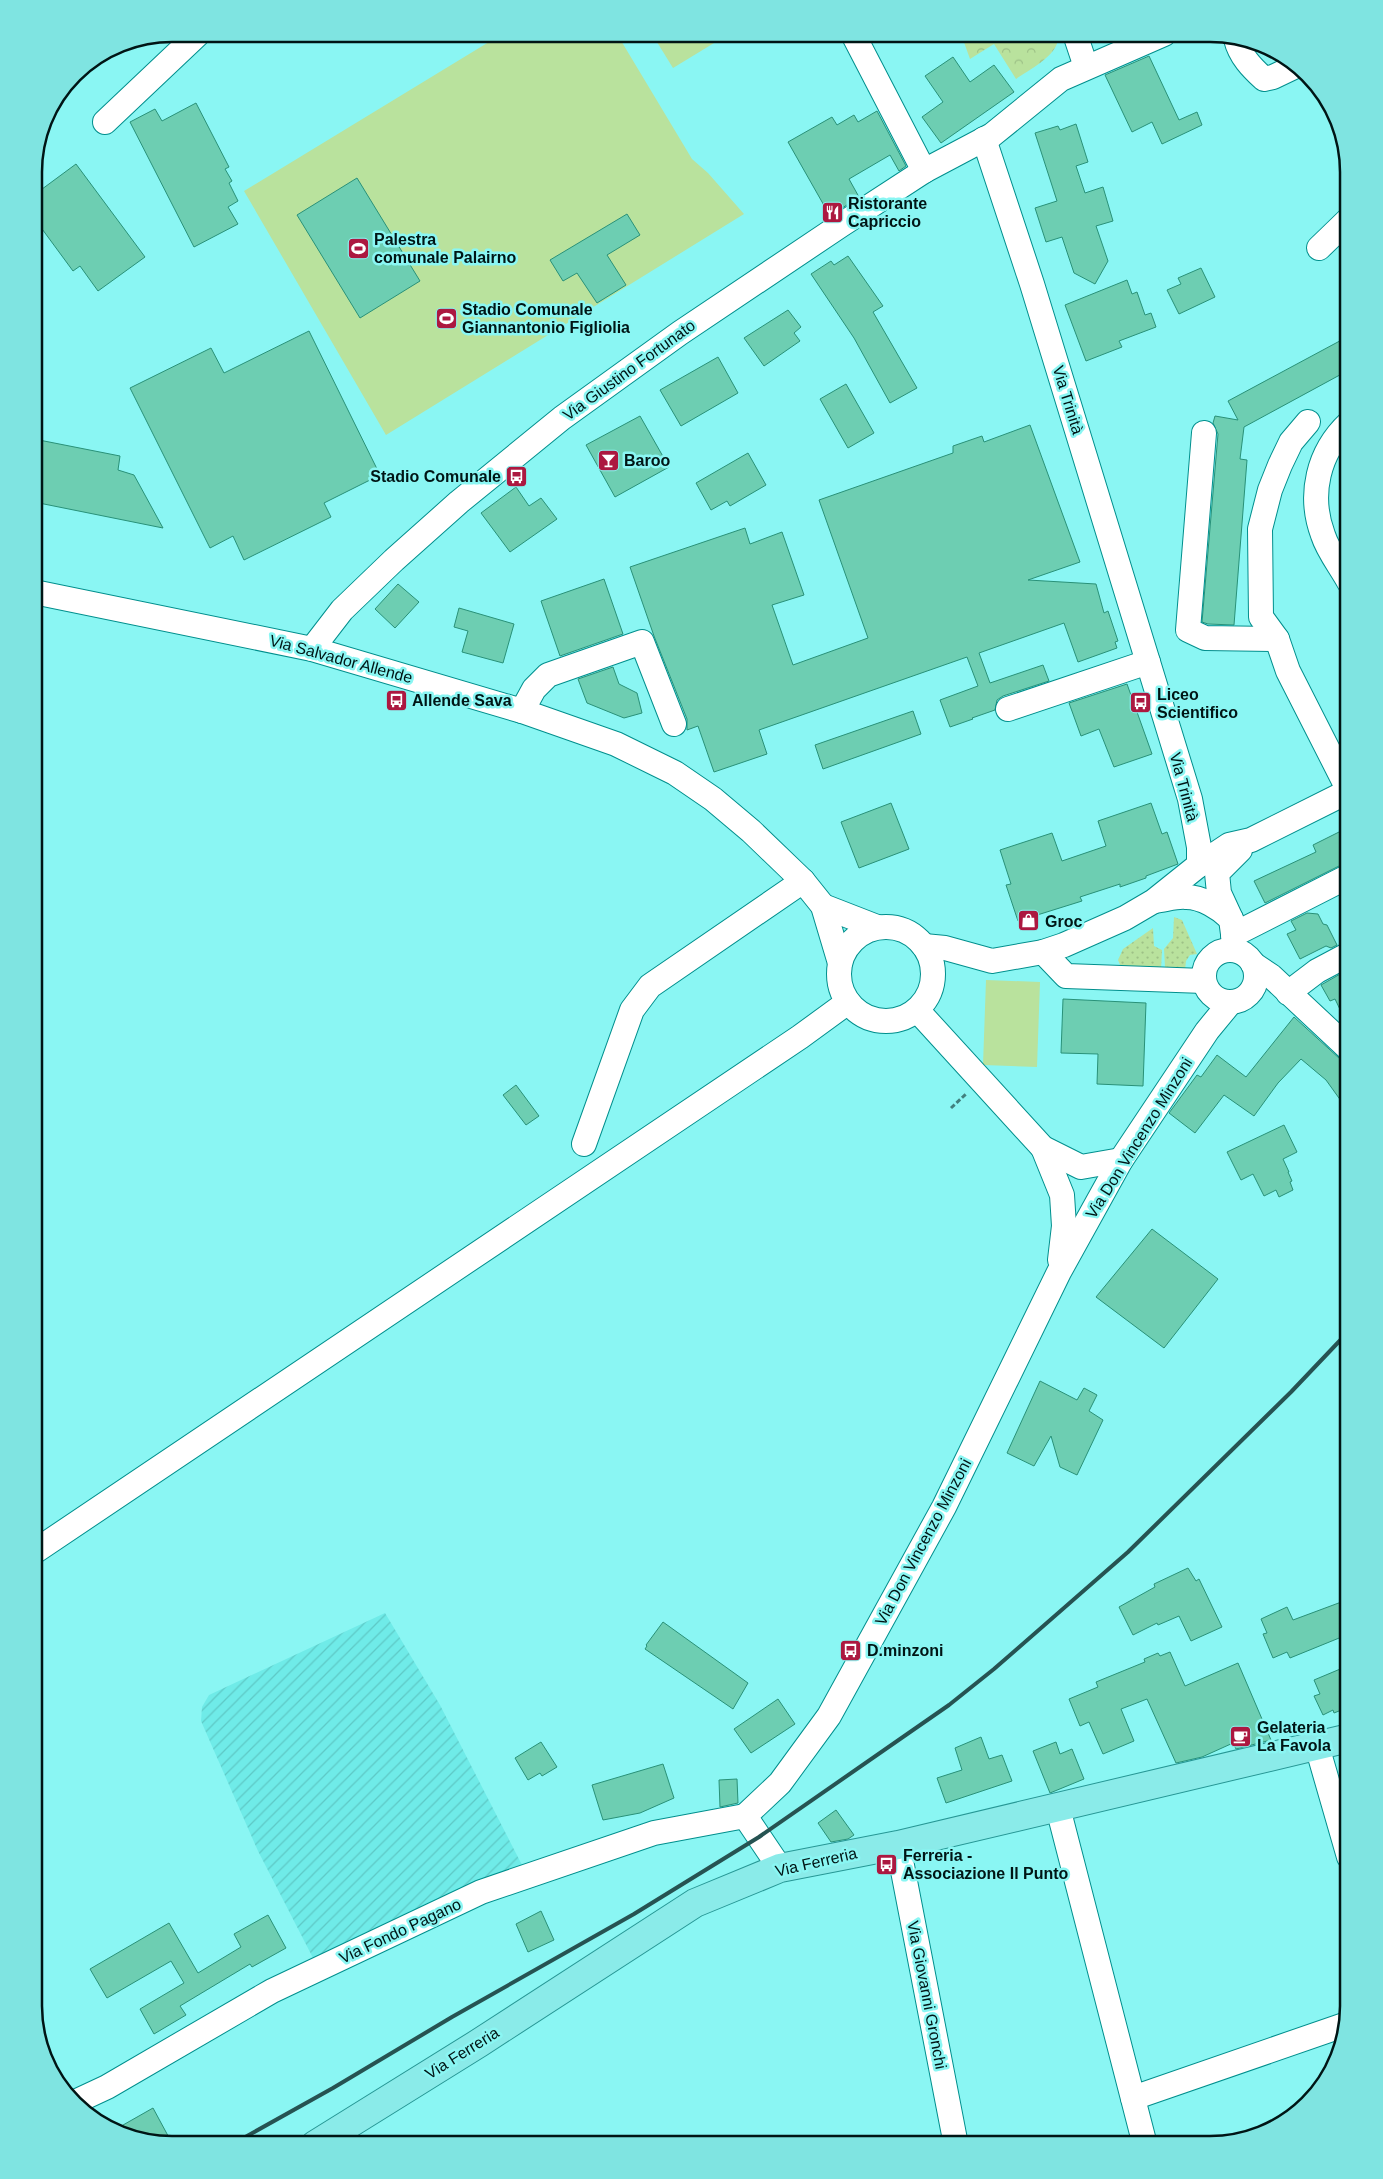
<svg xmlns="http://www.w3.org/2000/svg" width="1383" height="2179" font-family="Arial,sans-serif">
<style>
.industrial{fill:url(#industrial-furrows)}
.grass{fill:url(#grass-dots)}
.park{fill:url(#park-crowns)}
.pitch{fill:#b9e29d}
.building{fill:#6dceb2;stroke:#299178}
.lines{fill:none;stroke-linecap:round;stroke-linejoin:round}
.minor-casing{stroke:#008f8d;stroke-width:26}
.major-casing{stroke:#279795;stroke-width:30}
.path{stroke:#41807e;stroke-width:3;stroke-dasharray:5 2.5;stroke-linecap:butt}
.minor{stroke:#fff;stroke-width:24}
.major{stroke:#8aebe9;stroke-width:28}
.rail{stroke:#265352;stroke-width:4}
.labels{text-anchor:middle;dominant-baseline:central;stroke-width:5;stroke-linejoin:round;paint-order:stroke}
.poi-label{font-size:16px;font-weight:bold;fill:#001515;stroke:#8af6f3;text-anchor:start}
.street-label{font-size:16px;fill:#001515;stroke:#8af6f3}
.rim{fill:none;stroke:#001515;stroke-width:2.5}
</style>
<defs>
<pattern id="industrial-furrows" width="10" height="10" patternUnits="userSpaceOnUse" patternTransform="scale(1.25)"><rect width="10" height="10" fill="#6febe8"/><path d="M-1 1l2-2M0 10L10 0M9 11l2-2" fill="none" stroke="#5ec9c6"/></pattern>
<pattern id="grass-dots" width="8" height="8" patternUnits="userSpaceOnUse" patternTransform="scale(1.25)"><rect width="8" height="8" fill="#b9e29d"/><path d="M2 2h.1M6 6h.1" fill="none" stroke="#9dc186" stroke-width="1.8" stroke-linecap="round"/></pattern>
<pattern id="park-crowns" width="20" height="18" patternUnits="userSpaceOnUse" patternTransform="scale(1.25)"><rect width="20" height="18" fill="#b9e29d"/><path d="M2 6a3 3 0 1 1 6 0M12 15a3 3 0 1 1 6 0" fill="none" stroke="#9dc186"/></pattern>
</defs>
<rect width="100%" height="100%" fill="#8af6f3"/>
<polygon class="industrial" points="385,1613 440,1705 522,1865 313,1958 258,1851 201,1721 202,1707 209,1695"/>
<g class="grass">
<polygon points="1174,917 1182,920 1197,954 1190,955 1186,961 1185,970 1165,967 1164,949 1173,938"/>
<polygon points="1153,928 1154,946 1162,950 1161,970 1121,967 1118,960 1123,949"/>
</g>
<path class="park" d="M 961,34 L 1057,34 C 1064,52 1029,70 1016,79 L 994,44 L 970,59 Z"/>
<g class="pitch">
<polygon points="502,34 617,34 692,159 708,173 744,214 386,435 244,191"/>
<polygon points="652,34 715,34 719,40 673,68"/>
<polygon points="986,980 1040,982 1037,1067 983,1065"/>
</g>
<g class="building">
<polygon points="1149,56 1179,120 1197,112 1202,125 1162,144 1152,122 1132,132 1105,75"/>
<polygon points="953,57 970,82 994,65 1014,92 941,143 922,117 943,102 925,76"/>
<polygon points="196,103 229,167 225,169 232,181 229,183 238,201 228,207 238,224 194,247 130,122 155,109 162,121"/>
<polygon points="877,111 906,166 899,171 890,155 849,179 859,197 830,216 788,142 832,117 837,125 854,115 858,122"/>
<polygon points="1076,124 1088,162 1076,166 1085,193 1103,187 1113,221 1096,226 1108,261 1095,284 1074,273 1062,237 1046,242 1035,208 1057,201 1035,133 1058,126 1060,130"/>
<polygon points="76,164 145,257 98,291 80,266 73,271 34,218 34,195"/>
<polygon points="357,178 420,281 360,318 297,215"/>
<polygon points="627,214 640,235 607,255 626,285 597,303 577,273 563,281 550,260"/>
<polygon points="848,256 883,306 873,312 917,388 890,403 854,338 811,274 831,261 834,265"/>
<polygon points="1201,268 1215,297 1179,314 1167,290 1181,284 1178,278"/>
<polygon points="1127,280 1132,294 1137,292 1145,315 1151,313 1156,327 1119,341 1122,347 1086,361 1065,305"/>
<polygon points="788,310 801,327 794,333 800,341 764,366 744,338"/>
<polygon points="309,331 380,475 324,503 331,517 244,560 233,536 210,548 130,388 211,348 224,373"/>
<polygon points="1349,336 1349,370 1244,427 1240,459 1247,460 1234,625 1208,624 1202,622 1218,434 1213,423 1215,416 1238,420 1228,401"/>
<polygon points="718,357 738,393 681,426 660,390"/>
<polygon points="846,384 874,433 848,448 820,399"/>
<polygon points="640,416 669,467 615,497 586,445"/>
<polygon points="1030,425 1080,562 1028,580 1096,584 1104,613 1108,611 1118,641 1115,642 1117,648 1078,662 1064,623 979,653 990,683 1043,665 1049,681 1003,696 997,700 995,710 972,718 973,719 950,727 940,700 978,686 967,657 759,730 767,754 714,772 698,726 687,730 687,719 654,636 630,567 745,528 750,544 782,532 804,595 772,605 793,665 868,638 819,500 953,453 953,446 982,436 984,442"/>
<polygon points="34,439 120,456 118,470 134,475 163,528 34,502"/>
<polygon points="748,453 766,485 730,506 727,501 711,510 696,483"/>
<polygon points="516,487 529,506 541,498 557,519 510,552 481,513"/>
<polygon points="604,579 623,634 560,656 541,601"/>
<polygon points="398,584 419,602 395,628 375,609"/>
<polygon points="459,608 514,624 503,663 462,652 468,631 454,627"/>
<polygon points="613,667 619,684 637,693 642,713 624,718 587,703 578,679"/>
<polygon points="1127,684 1152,754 1114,767 1099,729 1081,736 1069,703"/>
<polygon points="913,711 921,734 823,769 815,745"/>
<polygon points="891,803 909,849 859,868 841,822"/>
<polygon points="1151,803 1162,834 1167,832 1178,864 1146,876 1146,878 1120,887 1120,884 1080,897 1082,901 1018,921 1006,885 1011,884 1000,850 1052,833 1062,861 1106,846 1098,821"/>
<polygon points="1349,827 1349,862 1343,864 1265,903 1254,881 1316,852 1313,845"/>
<polygon points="1349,891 1349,912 1341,896"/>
<polygon points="1307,913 1318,914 1323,924 1327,925 1337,945 1331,948 1326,946 1300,959 1287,934 1296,930 1291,921"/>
<polygon points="1349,969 1349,1028 1335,999 1330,1001 1321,985"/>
<polygon points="1063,999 1146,1003 1143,1086 1097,1084 1098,1054 1061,1053"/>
<polygon points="1294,1017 1340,1059 1349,1063 1349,1112 1326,1080 1301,1059 1278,1083 1254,1116 1224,1095 1195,1133 1169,1113 1197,1075 1201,1077 1217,1055 1246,1077"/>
<polygon points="516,1085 539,1116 526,1125 503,1095"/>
<polygon points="1284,1125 1297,1152 1283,1159 1289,1172 1288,1172 1292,1181 1290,1182 1293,1190 1279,1197 1276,1190 1264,1196 1253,1174 1241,1180 1227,1152"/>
<polygon points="1152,1229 1218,1279 1164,1348 1096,1297"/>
<polygon points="1040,1381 1077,1400 1084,1388 1097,1395 1089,1411 1103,1420 1077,1475 1060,1467 1051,1436 1034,1466 1007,1453"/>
<polygon points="1188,1568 1196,1581 1199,1579 1222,1627 1191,1641 1179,1616 1158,1625 1157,1623 1133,1635 1119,1607 1155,1587 1154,1584"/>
<polygon points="1344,1601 1345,1604 1349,1602 1349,1634 1290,1658 1287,1652 1273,1658 1263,1634 1267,1633 1261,1619 1287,1607 1293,1620"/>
<polygon points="663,1622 748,1683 733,1709 645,1649 647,1646 646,1645"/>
<polygon points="1170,1652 1185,1686 1238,1663 1271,1740 1236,1749 1233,1743 1202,1757 1176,1763 1147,1699 1121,1709 1134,1741 1103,1754 1089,1722 1080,1726 1069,1699 1098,1687 1096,1682 1145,1662 1144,1659 1158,1653 1160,1656"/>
<polygon points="1345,1667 1349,1676 1349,1707 1334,1713 1333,1710 1323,1715 1314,1696 1320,1694 1314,1680"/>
<polygon points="778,1699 795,1724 751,1753 734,1729"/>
<polygon points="981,1737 989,1759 1002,1755 1012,1781 946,1803 937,1778 962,1770 955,1748"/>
<polygon points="541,1742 557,1767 542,1776 540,1773 528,1780 515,1758"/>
<polygon points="1056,1742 1060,1754 1072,1749 1084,1779 1050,1793 1033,1751"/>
<polygon points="663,1764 674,1798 640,1813 603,1820 592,1785"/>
<polygon points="737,1779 738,1803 720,1807 719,1780"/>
<polygon points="836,1810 854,1835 848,1839 831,1842 818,1823"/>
<polygon points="541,1911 554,1940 528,1952 516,1924"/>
<polygon points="268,1915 286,1948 252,1967 250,1964 180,2006 186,2015 154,2034 140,2009 184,1983 171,1961 107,1998 90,1969 169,1923 198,1973 241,1947 234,1934"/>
<polygon points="153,2108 173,2145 164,2145 116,2129"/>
</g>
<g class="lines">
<defs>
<g id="minor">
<polyline points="853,34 924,171"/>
<polyline points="1075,34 1086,67"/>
<path d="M 1236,39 C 1240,56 1252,68 1264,79 L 1273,77 L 1296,66"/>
<polyline points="105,122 198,34"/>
<polyline points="984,139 1032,284 1190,799 1199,847 1199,865"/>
<polyline points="1319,248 1349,219"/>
<polyline points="1308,422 1291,442 1280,465 1270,490 1260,529 1261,617 1277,639 1288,671 1349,791"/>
<polyline points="1204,433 1188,630 1205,638 1277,639"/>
<path d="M 1349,582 C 1341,567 1328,551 1323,535 C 1308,495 1318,452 1349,423"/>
<polyline points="34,592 312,649 522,711 616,744 675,773 713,799 751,831 803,881 823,906 840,963"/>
<polyline points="312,649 342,610 394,560 459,502 562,418 680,333 841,225 924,171 992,135 1061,79 1164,34"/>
<polyline points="1008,709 1148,662"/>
<polyline points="522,711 534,689 548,675 642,642 674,724"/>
<path d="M 1155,901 C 1165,900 1176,896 1186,897 C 1202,897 1220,908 1231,919"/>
<polyline points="823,906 877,927"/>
<circle cx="886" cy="974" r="47"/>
<polyline points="1233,935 1349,876"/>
<polyline points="924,946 945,948 992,961 1043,952 1064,945 1125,918 1154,901 1199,865 1229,845 1251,840 1349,791"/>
<polyline points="1235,949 1231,919 1219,893 1217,873 1240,850"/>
<circle cx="1230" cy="976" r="26"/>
<polyline points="1043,952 1066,976 1204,981"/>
<polyline points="1253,964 1271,976 1349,1049"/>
<polyline points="1288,993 1317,971 1349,954"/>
<polyline points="917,1010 1043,1148 1081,1167 1121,1160"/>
<polyline points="584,1144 632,1010 650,986 803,881"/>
<polyline points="1043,1148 1062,1195 1064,1226 1060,1260"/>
<polyline points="34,1552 800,1037 848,1002"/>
<polyline points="1317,1746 1349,1857"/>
<polyline points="1058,1808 1145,2145"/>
<polyline points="898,1845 956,2145"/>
<polyline points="780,1868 745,1816 780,1783 829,1716 944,1507 1059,1272 1121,1160 1207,1031 1230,1003"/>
<polyline points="1133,2098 1344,2025"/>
<polyline points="77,2101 107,2087 272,1991 481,1892 654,1833 745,1816"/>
</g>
<polyline id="major" points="315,2145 479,2043 695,1903 780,1868 898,1845 1349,1738"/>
</defs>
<use href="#minor" class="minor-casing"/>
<use href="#major" class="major-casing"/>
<polyline class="path" points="951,1108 966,1094"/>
<use href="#minor" class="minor"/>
<use href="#major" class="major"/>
<polyline class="rail" points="231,2145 333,2088 452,2017 634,1914 759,1837 949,1705 994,1669 1128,1552 1291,1392 1349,1331"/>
</g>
<defs>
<symbol id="restaurant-square" viewBox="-11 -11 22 22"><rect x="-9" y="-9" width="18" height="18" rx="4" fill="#ac1840" stroke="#8af6f3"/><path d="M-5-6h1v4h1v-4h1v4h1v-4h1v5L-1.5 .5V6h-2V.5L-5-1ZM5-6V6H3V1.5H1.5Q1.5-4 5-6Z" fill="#fff"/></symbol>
<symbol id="stadium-square" viewBox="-11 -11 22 22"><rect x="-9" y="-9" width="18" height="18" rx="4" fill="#ac1840" stroke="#8af6f3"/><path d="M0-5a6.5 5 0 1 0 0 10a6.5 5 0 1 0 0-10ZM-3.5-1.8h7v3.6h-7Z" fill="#fff"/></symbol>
<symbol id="bar-square" viewBox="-11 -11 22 22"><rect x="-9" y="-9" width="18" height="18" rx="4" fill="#ac1840" stroke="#8af6f3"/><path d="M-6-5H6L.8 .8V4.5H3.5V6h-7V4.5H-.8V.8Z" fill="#fff"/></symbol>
<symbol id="bus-square" viewBox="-11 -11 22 22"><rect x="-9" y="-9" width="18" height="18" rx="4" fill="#ac1840" stroke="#8af6f3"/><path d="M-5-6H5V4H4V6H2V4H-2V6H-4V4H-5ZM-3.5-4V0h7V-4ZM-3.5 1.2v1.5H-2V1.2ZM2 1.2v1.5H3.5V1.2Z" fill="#fff"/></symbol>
<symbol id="shop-square" viewBox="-11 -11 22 22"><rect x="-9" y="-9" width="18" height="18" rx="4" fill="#ac1840" stroke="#8af6f3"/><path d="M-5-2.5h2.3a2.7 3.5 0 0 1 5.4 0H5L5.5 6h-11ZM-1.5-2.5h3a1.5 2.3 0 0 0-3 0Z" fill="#fff"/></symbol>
<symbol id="cafe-square" viewBox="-11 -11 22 22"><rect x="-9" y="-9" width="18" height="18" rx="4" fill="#ac1840" stroke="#8af6f3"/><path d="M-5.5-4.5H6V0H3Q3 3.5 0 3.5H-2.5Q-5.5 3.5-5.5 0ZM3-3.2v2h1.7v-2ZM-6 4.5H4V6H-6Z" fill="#fff"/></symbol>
</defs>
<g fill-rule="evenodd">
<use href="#restaurant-square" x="820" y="200" width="25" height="25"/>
<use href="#stadium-square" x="346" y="236" width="25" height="25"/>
<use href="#stadium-square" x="434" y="306" width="25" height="25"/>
<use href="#bar-square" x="596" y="448" width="25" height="25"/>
<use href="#bus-square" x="504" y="464" width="25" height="25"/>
<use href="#bus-square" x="384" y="688" width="25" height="25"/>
<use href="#bus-square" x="1128" y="690" width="25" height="25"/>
<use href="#shop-square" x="1016" y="908" width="25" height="25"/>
<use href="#bus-square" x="838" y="1638" width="25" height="25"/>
<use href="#cafe-square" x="1228" y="1724" width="25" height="25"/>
<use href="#bus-square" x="874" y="1852" width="25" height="25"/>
</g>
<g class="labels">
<g class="poi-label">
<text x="848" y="203">Ristorante<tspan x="848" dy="18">Capriccio</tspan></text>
<text x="374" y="239">Palestra<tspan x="374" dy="18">comunale Palairno</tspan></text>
<text x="462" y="309">Stadio Comunale<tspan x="462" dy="18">Giannantonio Figliolia</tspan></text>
<text x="624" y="460">Baroo</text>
<text x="501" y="476" text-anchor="end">Stadio Comunale</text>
<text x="1157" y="694">Liceo<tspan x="1157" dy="18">Scientifico</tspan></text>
<text x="412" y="700">Allende Sava</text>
<text x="1045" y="921">Groc</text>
<text x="867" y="1650">D.minzoni</text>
<text x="1257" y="1727">Gelateria<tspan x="1257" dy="18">La Favola</tspan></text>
<text x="903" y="1855">Ferreria -<tspan x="903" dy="18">Associazione Il Punto</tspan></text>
</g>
<g class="street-label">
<text transform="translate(629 370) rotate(-36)">Via Giustino Fortunato</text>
<text transform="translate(1068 400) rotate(73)">Via Trinità</text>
<text transform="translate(341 659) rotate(15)">Via Salvador Allende</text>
<text transform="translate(1184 787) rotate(75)">Via Trinità</text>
<text transform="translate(1139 1138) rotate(-58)">Via Don Vincenzo Minzoni</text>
<text transform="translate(923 1542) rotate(-62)">Via Don Vincenzo Minzoni</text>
<text transform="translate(816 1862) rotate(-13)">Via Ferreria</text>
<text transform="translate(400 1931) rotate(-25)">Via Fondo Pagano</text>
<text transform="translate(927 1995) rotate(79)">Via Giovanni Gronchi</text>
<text transform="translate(462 2053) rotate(-32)">Via Ferreria</text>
</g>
</g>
<path d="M0 0H1383V2179H0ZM172 42H1210A130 130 0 0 1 1340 172V2006A130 130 0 0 1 1210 2136H172A130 130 0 0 1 42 2006V172A130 130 0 0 1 172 42Z" fill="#7fe4e1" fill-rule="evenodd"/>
<path class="rim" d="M172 42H1210A130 130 0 0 1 1340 172V2006A130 130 0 0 1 1210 2136H172A130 130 0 0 1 42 2006V172A130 130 0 0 1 172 42Z"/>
</svg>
